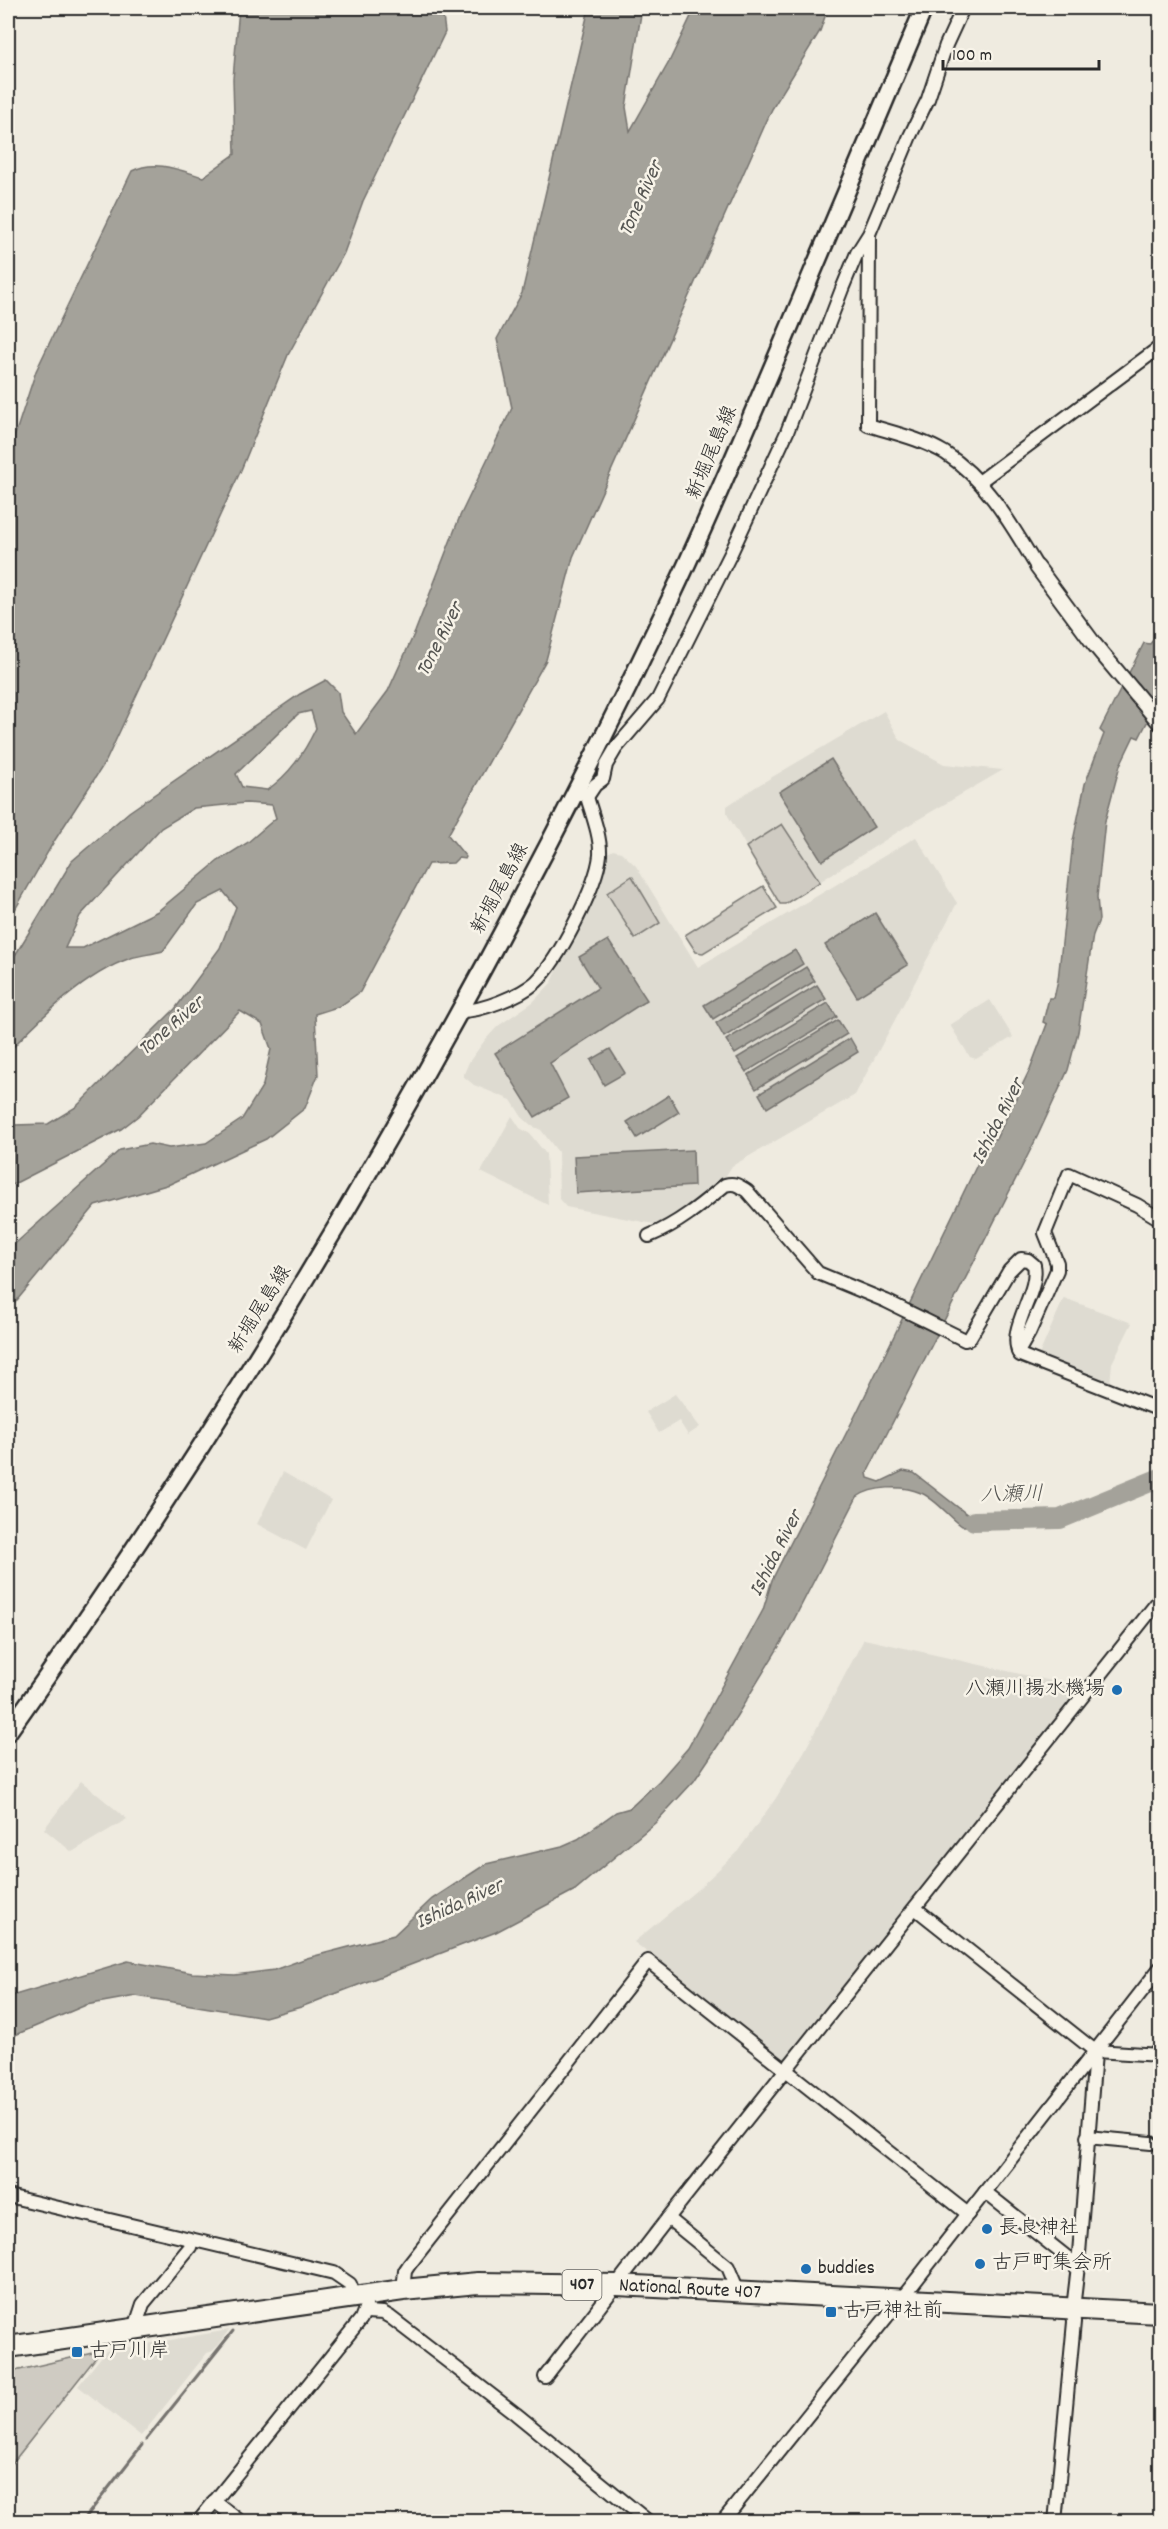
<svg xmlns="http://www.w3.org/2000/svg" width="1168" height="2529" font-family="Dekko,'Klee One',sans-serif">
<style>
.built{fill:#dedbd1}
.green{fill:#cfcbc2;stroke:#7d7b76;stroke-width:1.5}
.water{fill:#a4a29a;stroke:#74726e;stroke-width:1.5;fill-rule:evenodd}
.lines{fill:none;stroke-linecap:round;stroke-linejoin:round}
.stream{stroke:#74726e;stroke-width:3}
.river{stroke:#a4a29a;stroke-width:20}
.minor-casing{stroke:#2b2b2b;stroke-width:16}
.tertiary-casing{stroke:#2b2b2b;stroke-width:18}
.secondary-casing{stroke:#2b2b2b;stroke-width:21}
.trunk-casing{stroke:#2b2b2b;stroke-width:24}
.minor{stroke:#f7f3e8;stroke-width:12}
.tertiary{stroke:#f7f3e8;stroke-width:14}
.secondary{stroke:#f7f3e8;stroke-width:16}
.trunk{stroke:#f7f3e8;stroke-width:20}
.poi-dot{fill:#1f6fb2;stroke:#f7f3e8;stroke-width:2}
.labels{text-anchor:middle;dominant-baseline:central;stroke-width:5;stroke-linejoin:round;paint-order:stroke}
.shield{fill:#f7f3e8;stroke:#686764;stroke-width:1.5}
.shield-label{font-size:18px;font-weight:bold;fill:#2b2b2b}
.street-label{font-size:20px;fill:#2b2b2b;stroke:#f7f3e8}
.poi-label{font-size:20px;fill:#2b2b2b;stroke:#f7f3e8;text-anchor:start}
.water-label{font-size:21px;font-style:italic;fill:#555552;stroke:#f7f3e8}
</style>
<rect width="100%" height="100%" fill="#efebe0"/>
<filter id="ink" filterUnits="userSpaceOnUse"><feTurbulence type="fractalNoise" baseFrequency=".0167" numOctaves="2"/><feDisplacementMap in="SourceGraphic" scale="12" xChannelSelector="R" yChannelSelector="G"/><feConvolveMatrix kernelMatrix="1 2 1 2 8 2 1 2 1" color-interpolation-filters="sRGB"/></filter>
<g filter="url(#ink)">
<g class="built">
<polygon points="884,711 900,740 944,764 1003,770 907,826 785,904 780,904 727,814 727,806 757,786"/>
<polygon points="916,837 957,903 855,1095 732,1166 725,1177 671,1220 654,1224 566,1207 559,1199 558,1152 541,1130 532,1126 522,1117 511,1100 474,1085 463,1076 469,1062 485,1040 498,1026 533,1002 552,982 600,874 606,854 613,850 621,852 636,866 698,967"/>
<polygon points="990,1000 1013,1037 976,1059 970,1057 950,1025"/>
<polygon points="512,1116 520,1128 530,1134 546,1154 548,1205 481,1172"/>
<polygon points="1064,1298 1132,1323 1112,1363 1110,1384 1038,1357"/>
<polygon points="675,1394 700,1427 688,1435 679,1421 659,1433 646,1412"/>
<polygon points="283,1472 331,1500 306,1550 257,1524"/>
<polygon points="864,1639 1083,1688 789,2059 784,2059 634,1942 698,1889 738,1851 776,1798 804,1752"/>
<polygon points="81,1781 127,1819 72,1852 44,1829"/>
<polygon points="229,2330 213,2351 207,2353 141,2436 78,2386 106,2351"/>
</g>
<g class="green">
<polygon points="782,824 820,882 785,904 780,904 746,847"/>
<polygon points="632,876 660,923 635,939 607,893"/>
<polygon points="763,886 777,908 703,953 696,952 685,935"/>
<polygon points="101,2351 10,2466 9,2381 15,2371"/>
</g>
<g class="water">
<path d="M 239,8 L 442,8 L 445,32 L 363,201 L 344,253 L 288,355 L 241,470 L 106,761 L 53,843 L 8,922 L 8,456 L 36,371 L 132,171 C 155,159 180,170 203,177 L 235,154 L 233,79 Z"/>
<path d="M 589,8 L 642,8 L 626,107 L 630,131 L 669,62 L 695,8 L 828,8 L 820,31 L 772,109 L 573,557 L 546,660 L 448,835 L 466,857 L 465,859 L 458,858 L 453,863 L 428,864 L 360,992 L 340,1006 L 315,1014 L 318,1075 L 305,1108 L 266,1139 L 170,1184 L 95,1206 L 8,1311 L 8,1250 L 120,1150 L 150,1144 L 169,1148 L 206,1143 L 242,1119 L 263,1085 L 271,1049 L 262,1024 L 240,1011 L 138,1116 L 121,1129 L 8,1187 L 8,1131 L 14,1125 L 48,1124 L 76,1107 L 175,1009 L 220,948 L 236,907 L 223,891 L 197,904 L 163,951 C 152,954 141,955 131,958 C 88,972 37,1020 8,1053 L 8,967 L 72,861 L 129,812 L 300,694 L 326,680 L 338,692 L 341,712 L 356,734 L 388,691 L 415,632 L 460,516 L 512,408 L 497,339 L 522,293 ZM 311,711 L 316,728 C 304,753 290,774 267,790 L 242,787 L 236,774 L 298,714 ZM 246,803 L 272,805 L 276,818 L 247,843 L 218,861 L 158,911 L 83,948 L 65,948 L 80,916 L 161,828 L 194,808 Z"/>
<path d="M 1160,631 L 1160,687 L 1158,692 L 1160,697 L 1139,738 L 1134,736 L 1120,765 L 1105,821 L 1097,897 L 1099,920 L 1093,935 L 1078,1032 L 1068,1070 L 1038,1135 L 867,1473 L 868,1478 L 880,1482 L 903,1471 L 914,1473 L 968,1515 L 985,1516 L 1007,1525 L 962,1526 C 949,1517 936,1499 921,1493 C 903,1485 872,1486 857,1497 L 786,1635 L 725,1735 L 694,1781 L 655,1823 L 575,1890 L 496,1932 L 301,2007 L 265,2017 L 136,1996 L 86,2005 L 8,2038 L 8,1997 L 128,1961 L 192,1973 L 235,1975 L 274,1970 L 307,1958 L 394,1935 L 432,1899 L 486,1864 L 562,1846 L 578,1839 L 616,1812 L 630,1808 L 659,1781 L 688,1748 L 763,1610 L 772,1580 L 858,1410 L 990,1138 L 996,1139 L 1030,1069 L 1047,1024 L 1043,1022 L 1049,998 L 1054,998 L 1058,980 L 1073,841 L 1085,784 L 1104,734 L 1100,730 L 1144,643 L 1150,644 Z"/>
<polygon points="831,759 874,827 822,861 779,792"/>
<polygon points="875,913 908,965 857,997 825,945"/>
<polygon points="608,940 647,1000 550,1063 568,1098 535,1117 495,1053 598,988 579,957"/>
<polygon points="795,950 803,964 713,1019 704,1005"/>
<polygon points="806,967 815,981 724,1037 716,1023"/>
<polygon points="817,985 826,999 735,1054 726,1040"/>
<polygon points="828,1003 837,1017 746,1072 737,1058"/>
<polygon points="838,1020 847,1034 756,1089 748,1075"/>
<polygon points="850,1038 858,1052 767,1108 759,1094"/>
<polygon points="610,1049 625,1073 604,1085 591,1060"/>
<polygon points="669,1095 679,1112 637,1138 627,1122"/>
<polygon points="693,1150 694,1186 576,1193 574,1156"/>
</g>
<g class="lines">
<g class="stream">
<polyline points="146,2440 233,2331"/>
<polyline points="82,2522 142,2445"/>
</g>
<polyline class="river" points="974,1521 1060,1519 1160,1478"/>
<defs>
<g id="minor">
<path d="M 869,235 L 868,425 C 894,433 922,439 945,453 C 987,480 1012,526 1037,567"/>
<polyline points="979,482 1160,347"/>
<polyline points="587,797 595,785 603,779 606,765 616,748 658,699 731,553 787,432 842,289 857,253 869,234 910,136 928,99 946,45 963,8"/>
<path d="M 459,1011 C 480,1012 520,996 536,982 C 558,961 597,886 600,855 C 601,837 592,814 587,797 L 580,793"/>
<path d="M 649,1236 C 678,1224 701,1205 725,1185 C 735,1182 739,1186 747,1191 L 818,1273 L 886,1301 L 965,1340 L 969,1339 L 1009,1271 L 1021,1259 L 1028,1260 L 1034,1265 C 1040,1293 1005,1329 1020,1355 L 1160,1410"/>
<polyline points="1018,1352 1029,1333 1057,1270 1057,1263 1045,1233 1069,1174 1137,1205 1160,1219"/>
<polyline points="915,1908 1095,2051 1160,2055"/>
<polyline points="1087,2137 1151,2143"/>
<polyline points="985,2192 1078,2266"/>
<polyline points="8,2196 334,2273 350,2284 355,2297"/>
<polyline points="668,2218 728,2267 739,2293"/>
<polyline points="403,2290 405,2271 409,2265 648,1961 968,2214"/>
<polyline points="366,2312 383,2313 390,2317 516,2414 649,2522"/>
<polyline points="135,2328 143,2304 190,2247 192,2240"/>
<polyline points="545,2377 668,2218 1160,1599"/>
<polyline points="214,2501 241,2522"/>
<polyline points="198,2522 361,2319 366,2306"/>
<polyline points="722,2522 910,2288 1160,1968"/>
<polyline points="1055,2522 1074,2322 1073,2309 1078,2266 1095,2053"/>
</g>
<polyline id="tertiary" points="1037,567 1094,644 1160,723"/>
<path id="secondary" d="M 8,1732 C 260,1377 481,998 668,604 C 708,521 743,436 779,352 C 827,237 876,122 924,8"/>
<polyline id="trunk" points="8,2347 403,2290 478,2283 617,2285 1160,2313"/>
</defs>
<use href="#minor" class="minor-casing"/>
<use href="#tertiary" class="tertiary-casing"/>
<use href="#secondary" class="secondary-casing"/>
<use href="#trunk" class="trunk-casing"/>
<use href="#minor" class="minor"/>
<use href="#tertiary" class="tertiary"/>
<use href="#secondary" class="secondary"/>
<use href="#trunk" class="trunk"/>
</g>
</g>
<g class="poi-dot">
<circle cx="1117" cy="1690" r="6"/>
<circle cx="987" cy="2229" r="6"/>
<circle cx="980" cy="2264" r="6"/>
<circle cx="806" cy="2269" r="6"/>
<rect x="825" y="2306" width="12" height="12" rx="3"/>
<rect x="71" y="2346" width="12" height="12" rx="3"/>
</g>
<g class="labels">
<rect class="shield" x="562.5" y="2270" width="39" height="30" rx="4.5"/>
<g class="shield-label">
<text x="582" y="2285">407</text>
</g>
<g class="street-label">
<text transform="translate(713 453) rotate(-67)">新堀尾島線</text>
<text transform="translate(501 889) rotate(-62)">新堀尾島線</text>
<text transform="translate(261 1310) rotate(-58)">新堀尾島線</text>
<text transform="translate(690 2290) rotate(3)">National Route 407</text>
</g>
<g class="poi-label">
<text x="1105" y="1690" text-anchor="end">八瀬川揚水機場</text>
<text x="999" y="2229">長良神社</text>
<text x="992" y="2264">古戸町集会所</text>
<text x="818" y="2269">buddies</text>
<text x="843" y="2312">古戸神社前</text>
<text x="89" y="2352">古戸川岸</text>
</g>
<g class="water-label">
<text transform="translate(642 199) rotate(-66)">Tone River</text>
<text transform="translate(441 640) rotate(-63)">Tone River</text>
<text transform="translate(172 1027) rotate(-41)">Tone River</text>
<text transform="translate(999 1122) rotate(-63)">Ishida River</text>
<text transform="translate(1012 1496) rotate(-1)">八瀬川</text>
<text transform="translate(777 1554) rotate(-63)">Ishida River</text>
<text transform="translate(460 1905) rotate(-25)">Ishida River</text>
</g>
</g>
<rect width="1168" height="2529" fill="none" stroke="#f7f3e8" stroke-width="30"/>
<rect x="15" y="15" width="1138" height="2499" fill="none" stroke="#2b2b2b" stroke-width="2" filter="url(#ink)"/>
<path d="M943 60v9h156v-9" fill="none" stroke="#2b2b2b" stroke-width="3"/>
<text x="952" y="60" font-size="18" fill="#2b2b2b" stroke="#f7f3e8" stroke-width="4.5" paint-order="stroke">100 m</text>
</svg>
